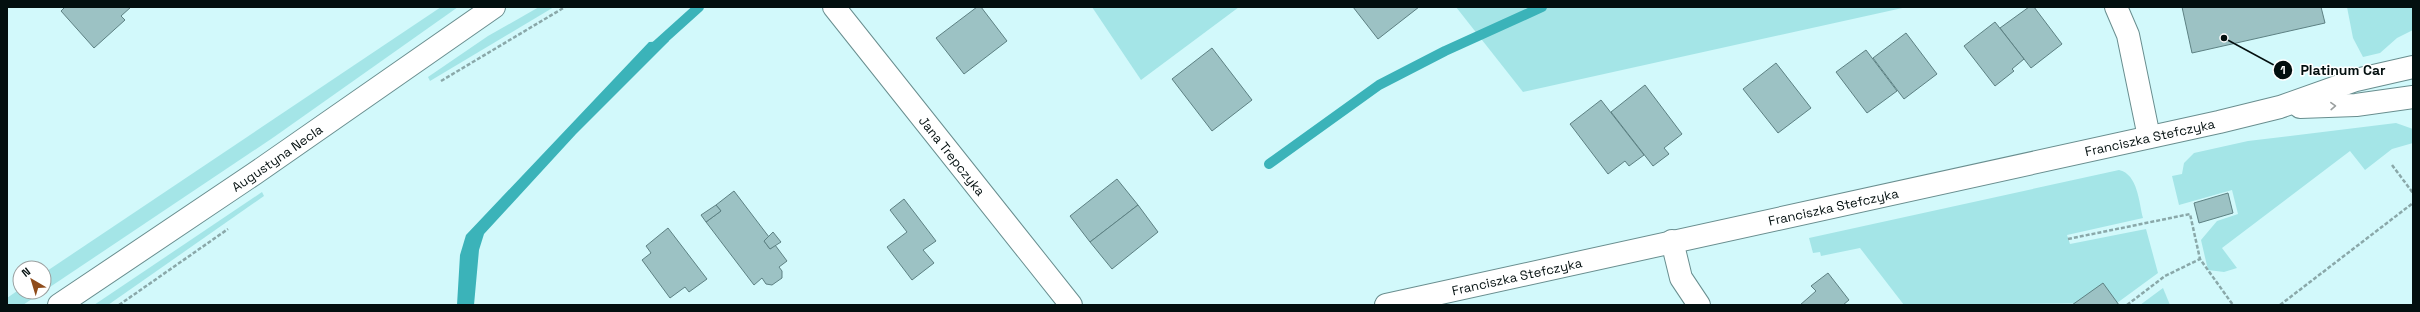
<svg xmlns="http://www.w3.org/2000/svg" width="2420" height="312" font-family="'Space Grotesk',sans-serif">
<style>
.green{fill:#a4e5e7}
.water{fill:#3bb3b9}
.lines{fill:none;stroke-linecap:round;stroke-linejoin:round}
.stream{stroke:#3bb3b9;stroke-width:10}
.building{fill:#9cc2c4;stroke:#5d8183}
.minor-casing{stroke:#698e8f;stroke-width:24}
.major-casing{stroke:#698e8f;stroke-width:24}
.path{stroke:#8aa8a9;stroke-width:2.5;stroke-dasharray:4 2;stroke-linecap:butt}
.minor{stroke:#fff;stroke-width:22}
.major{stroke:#fff;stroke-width:22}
.oneway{stroke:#9a9f9f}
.labels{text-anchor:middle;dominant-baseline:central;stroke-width:3;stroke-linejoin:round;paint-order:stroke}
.street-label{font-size:13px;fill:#030f0f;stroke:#fff}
.leader{fill:none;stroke:#030f0f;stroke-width:1.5}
.callout-dot{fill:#030f0f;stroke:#fff;stroke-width:1.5}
.mark-label{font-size:12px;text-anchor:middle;font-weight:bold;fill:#fff}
.callout-label{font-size:14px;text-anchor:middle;font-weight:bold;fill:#030f0f;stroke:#fff;stroke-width:3;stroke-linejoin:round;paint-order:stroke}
</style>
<rect width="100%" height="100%" fill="#d2f9fb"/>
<g class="green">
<polygon points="441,7 458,7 274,137 44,291 44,273"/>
<polygon points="539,7 554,7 430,81 428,77 488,36"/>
<polygon points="1092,7 1239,7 1141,80"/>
<polygon points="1456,7 1907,7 1523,92"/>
<polygon points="2347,7 2413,7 2413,30 2397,38 2380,53 2363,57 2353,38"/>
<polygon points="2396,123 2413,129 2413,143 2392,149 2365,170 2350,151 2222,248 2237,268 2224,272 2208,270 2201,240 2217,221 2238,214 2232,190 2179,205 2172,176 2182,174 2184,163 2194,153 2248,141"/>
<path d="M 2119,170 C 2138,174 2139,203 2143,218 L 2067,235 L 2070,244 L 2146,229 L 2158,273 L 2117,303 L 1904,305 L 1860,248 L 1821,256 L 1820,252 L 1813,253 L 1809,238 Z"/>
<polygon points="262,192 264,196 108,305 94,305"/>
<polygon points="2163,288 2170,305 2140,305"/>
<polygon points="20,289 20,292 42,292 23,305 7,305 7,298"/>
</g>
<polygon class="water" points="669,41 576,134 484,234 479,250 474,305 457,305 460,255 466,235 649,42"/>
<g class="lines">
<g class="stream">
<polyline points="649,52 699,7"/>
<polyline points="1269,164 1379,85 1445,51 1542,7"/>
</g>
</g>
<g class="building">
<polygon points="65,7 131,7 121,16 125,20 94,48 61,11"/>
<polygon points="977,7 981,7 1007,41 964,74 936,38"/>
<polygon points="1353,7 1419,7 1378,39"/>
<polygon points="2029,7 2034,7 2062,44 2031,68 2000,28"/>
<polygon points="2182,7 2321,7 2325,23 2192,53"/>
<polygon points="1995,22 2024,59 2012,69 2014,71 1995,86 1964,46"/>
<polygon points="1906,33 1937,74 1904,99 1873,58"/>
<polygon points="1212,48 1252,100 1212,131 1172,79"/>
<polygon points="1866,50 1897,91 1867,113 1836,72"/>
<polygon points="1776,63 1811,108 1778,133 1743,89"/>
<polygon points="1645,85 1682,134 1664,148 1669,154 1653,166 1611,112"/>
<polygon points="1601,100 1644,155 1629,166 1625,161 1608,174 1570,124"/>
<polygon points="1117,179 1138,205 1090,242 1070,216"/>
<polygon points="734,191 769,237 764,241 770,249 775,245 787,261 779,267 782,271 782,278 772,285 766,284 762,278 754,285 706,222 721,211 716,205"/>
<polygon points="2228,193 2233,213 2199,223 2194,203"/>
<polygon points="904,199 936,241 923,250 934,263 912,280 887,247 907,232 890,210"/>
<polygon points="716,205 721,211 706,222 701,215"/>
<polygon points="1138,205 1158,232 1112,269 1090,242"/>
<polygon points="668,228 707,279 689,292 685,287 670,298 642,260 651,253 646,246"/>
<polygon points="773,232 781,242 770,249 764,241"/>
<polygon points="1828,273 1849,300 1843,305 1800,305 1816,291 1811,286"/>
<polygon points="2103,283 2119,305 2072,305"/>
</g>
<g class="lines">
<defs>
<g id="minor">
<path id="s1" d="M 834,7 L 1071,305"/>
<polyline points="2116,7 2128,35 2149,137"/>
<polyline points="2300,107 2356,105 2413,97"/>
<polyline points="1672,241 1681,278 1699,305"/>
<path id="s2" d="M 1386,305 L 2219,122 L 2280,107 L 2356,80 L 2413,67"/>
</g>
<g id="major">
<path id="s3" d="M 59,305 L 254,174 L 494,7"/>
</g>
</defs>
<use href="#minor" class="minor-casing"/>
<use href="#major" class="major-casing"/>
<g class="path">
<polyline points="441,81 565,7"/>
<polyline points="2392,165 2413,193"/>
<polyline points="2068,239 2190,214 2200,259 2233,305"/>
<polyline points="119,305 228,229"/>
<polyline points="2127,305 2165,276 2200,259"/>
<polyline points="2280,305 2413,203"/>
</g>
<use href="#minor" class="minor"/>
<use href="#major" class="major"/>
</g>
<defs><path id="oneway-chevron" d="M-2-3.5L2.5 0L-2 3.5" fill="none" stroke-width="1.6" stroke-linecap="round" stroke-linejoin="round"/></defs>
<use class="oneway" href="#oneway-chevron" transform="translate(2333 106) rotate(-2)"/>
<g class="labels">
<g class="street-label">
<text stroke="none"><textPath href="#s2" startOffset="782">Franciszka Stefczyka</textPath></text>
<text stroke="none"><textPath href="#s1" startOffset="190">Jana Trepczyka</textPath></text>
<text stroke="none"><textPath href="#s3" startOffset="263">Augustyna Necla</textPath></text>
<text stroke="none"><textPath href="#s2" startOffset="458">Franciszka Stefczyka</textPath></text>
<text stroke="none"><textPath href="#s2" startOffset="134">Franciszka Stefczyka</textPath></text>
</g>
</g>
<path class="leader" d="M2224 38L2283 70"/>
<g class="callout-dot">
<circle cx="2224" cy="38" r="4"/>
<circle cx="2283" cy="70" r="10"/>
</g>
<g class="mark-label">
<text x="2283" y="74">1</text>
</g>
<g class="callout-label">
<text x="2343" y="75">Platinum Car</text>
</g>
<rect width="2420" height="312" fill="none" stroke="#030f0f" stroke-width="16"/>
<g transform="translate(32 280) rotate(322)"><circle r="19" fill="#ffffff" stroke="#9a9f9f"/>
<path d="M0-3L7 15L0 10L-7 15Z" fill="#8f4c1b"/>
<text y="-6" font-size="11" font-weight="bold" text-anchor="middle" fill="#030f0f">N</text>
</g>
</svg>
